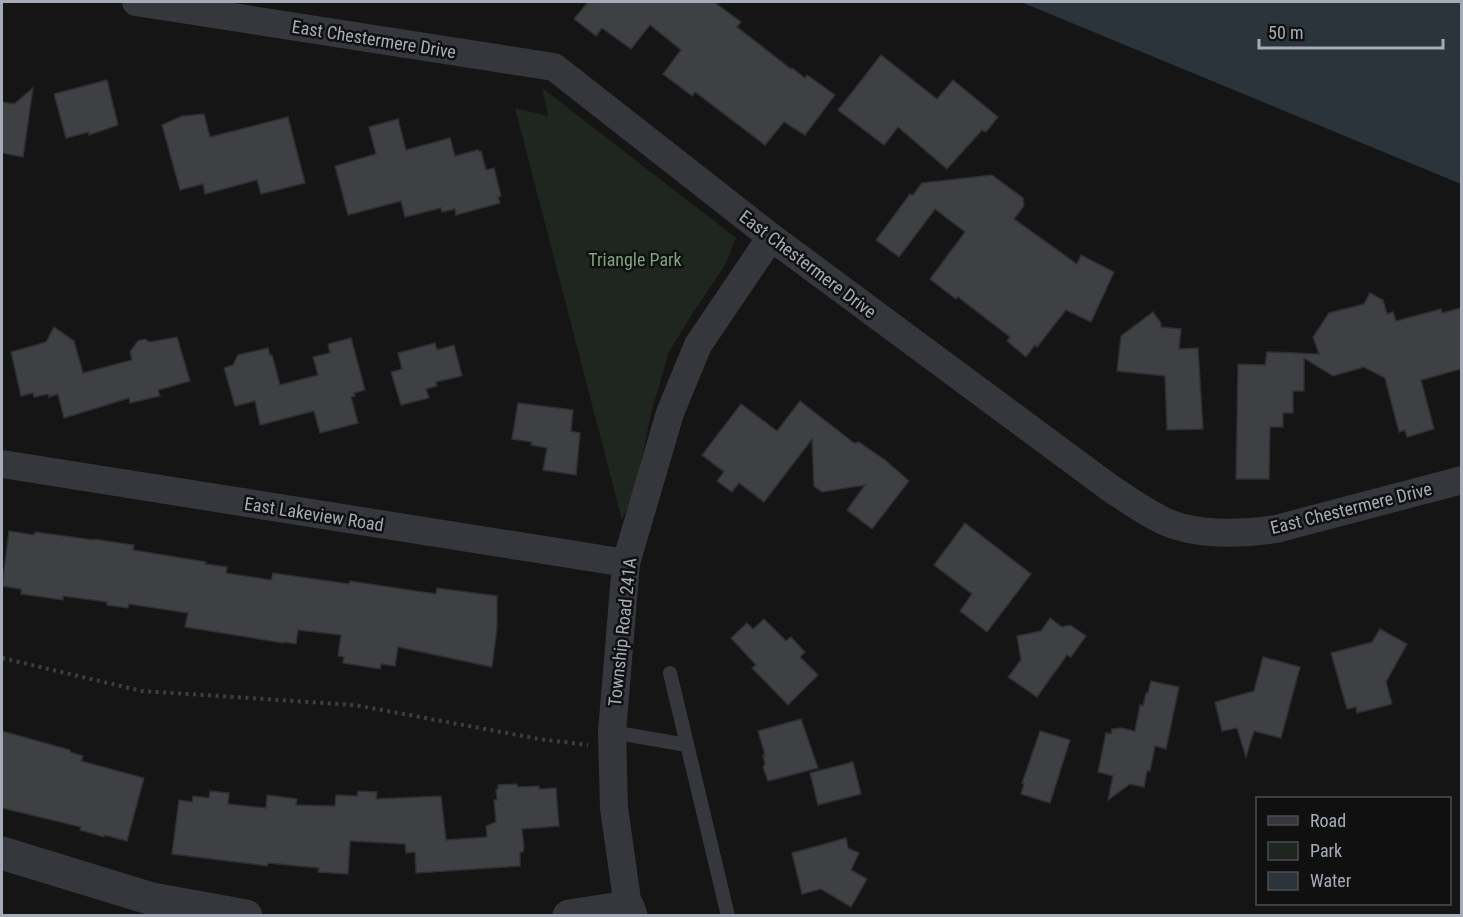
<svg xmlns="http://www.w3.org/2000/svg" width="1463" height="917" font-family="'Roboto Condensed',sans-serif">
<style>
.green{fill:#1f261f}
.water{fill:#2b343a}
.building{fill:#3f4043;stroke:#2f2f33;stroke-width:1.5}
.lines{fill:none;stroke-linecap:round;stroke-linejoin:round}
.path{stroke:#3c3e43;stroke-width:4;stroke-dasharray:3 4.5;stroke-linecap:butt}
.service{stroke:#36373c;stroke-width:14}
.minor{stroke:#36373c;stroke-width:28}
.tertiary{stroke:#36373c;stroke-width:33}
.labels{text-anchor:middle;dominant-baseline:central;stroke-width:5;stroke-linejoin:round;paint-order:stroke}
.street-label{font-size:18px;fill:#a6acb7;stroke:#101011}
.park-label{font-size:18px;fill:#7da27d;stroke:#101011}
</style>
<rect width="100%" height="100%" fill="#151516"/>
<polygon class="green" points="542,88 736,238 725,265 694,311 669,352 651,413 635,493 622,520 515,108 548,116"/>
<polygon class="water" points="1021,2 1461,2 1461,184"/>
<g class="building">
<polygon points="588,2 714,2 741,22 737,27 791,69 792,68 805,78 807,75 835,95 805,135 784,122 765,145 695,92 692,96 663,74 681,50 650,25 631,49 602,28 596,36 574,19"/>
<polygon points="881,55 937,99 953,80 998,117 986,132 982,130 947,169 898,127 884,145 838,110"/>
<polygon points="107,80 118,125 89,135 89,132 66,138 54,94"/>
<polygon points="33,88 23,157 2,153 2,102 14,104"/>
<polygon points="204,114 210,137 288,117 305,183 261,194 257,180 205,194 203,184 180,190 162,125 182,116"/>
<polygon points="398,119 406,150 450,138 455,156 478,150 479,152 481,151 486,170 494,168 501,196 498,197 500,203 456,215 455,209 442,212 441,208 405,217 401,201 348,215 335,166 376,154 369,127"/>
<polygon points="992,175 1023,198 1024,206 1014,219 1077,264 1081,255 1114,272 1091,322 1066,310 1037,347 1035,345 1026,357 1007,341 1010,337 958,297 956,299 930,279 965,232 935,209 899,257 876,240 910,194 913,195 922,183"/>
<polygon points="1370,293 1383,300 1387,314 1393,312 1396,321 1441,309 1442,313 1461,308 1461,369 1421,380 1434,429 1407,437 1405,430 1399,432 1385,378 1364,367 1333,376 1304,358 1304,391 1293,391 1293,413 1283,413 1283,427 1270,427 1269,479 1236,479 1238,364 1265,365 1267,352 1319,354 1313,337 1329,313 1364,304"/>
<polygon points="1153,312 1161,323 1161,327 1181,329 1179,349 1198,348 1203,429 1167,430 1165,376 1117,371 1121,336"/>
<polygon points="54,327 74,341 83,373 132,360 130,352 138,341 145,339 150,342 177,337 190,381 158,390 160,396 130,403 129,398 64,418 58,394 49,397 48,394 34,397 33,393 21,396 11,352 46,342"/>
<polygon points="351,338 365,390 354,393 355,396 351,397 358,423 320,433 314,411 260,425 255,401 235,406 224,368 233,365 238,355 268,348 270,355 272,355 280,385 318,375 313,357 330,353 328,344"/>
<polygon points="435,343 437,350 454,345 462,376 436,382 437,386 426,389 429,398 401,405 391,372 402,369 398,353"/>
<polygon points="800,401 854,443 859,442 885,460 909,481 872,529 847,510 865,485 822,492 814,486 812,439 764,502 739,483 732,492 717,481 724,472 702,455 741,404 777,431"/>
<polygon points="518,403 573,410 571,431 580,433 576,475 543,470 547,448 531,445 532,442 512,439"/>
<polygon points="965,523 1031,574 987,632 960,611 972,594 934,565"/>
<polygon points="9,531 34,535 35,532 94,540 94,539 134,545 133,550 206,562 205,564 227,567 226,573 271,580 273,573 349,584 350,581 436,594 437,588 497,596 497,628 492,667 398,647 395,666 381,664 380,669 343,663 344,657 338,656 341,635 298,630 296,644 284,642 283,643 185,627 188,613 129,604 128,608 107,605 107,602 63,596 63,600 21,594 21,589 2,586"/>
<polygon points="1050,618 1062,627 1070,625 1086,636 1071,657 1067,655 1037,697 1008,677 1021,660 1017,636 1041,631"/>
<polygon points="764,619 786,641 791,637 805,652 800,657 818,675 788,705 752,668 756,665 731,638 747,623 753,629"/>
<polygon points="1380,629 1407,644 1386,682 1392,704 1357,713 1356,707 1347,709 1331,653 1372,642"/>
<polygon points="1263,657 1300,667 1281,738 1254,731 1246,757 1237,728 1222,731 1215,702 1254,691"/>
<polygon points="1151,681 1179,687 1166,749 1155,746 1150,771 1147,771 1144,787 1130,784 1108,800 1113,776 1098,772 1106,733 1111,734 1112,729 1121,728 1135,731 1140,705 1143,706 1146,693 1148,693"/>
<polygon points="801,719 818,768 768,781 763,767 765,764 763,755 765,755 758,731"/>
<polygon points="2,731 70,750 70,752 83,756 81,761 144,778 127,841 104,835 104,837 80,830 81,827 2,808"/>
<polygon points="1040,731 1070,740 1050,803 1021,794 1024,784 1022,783"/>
<polygon points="853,762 861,794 818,805 810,773"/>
<polygon points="517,784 518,787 539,786 539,789 556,788 559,826 522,829 524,847 523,852 520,852 520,866 416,873 415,852 406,853 405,844 350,841 348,874 318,872 319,868 268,863 267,866 172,854 179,800 192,802 193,796 209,798 210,791 229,793 228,804 266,808 267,795 297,799 296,805 335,806 336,795 357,796 358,791 377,792 376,799 441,796 446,840 487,837 486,826 496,822 494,800 497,800 496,790 498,789 498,785"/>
<polygon points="846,838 848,848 859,853 851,870 867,879 851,907 821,889 802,894 792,853"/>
</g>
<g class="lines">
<polyline class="path" points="2,658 142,691 355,705 539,739 588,745"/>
<g class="service">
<polyline points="670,673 728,916"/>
<polyline points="612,732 687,745"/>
</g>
<g class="minor">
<path d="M 136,2 L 554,67 L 771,237 L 1110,488 C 1128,500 1146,513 1166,522 C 1199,536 1241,534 1276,529 L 1462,480"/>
<polyline points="2,464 626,563"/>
<polyline points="628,907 614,808 612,732 626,563 670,413 698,345 771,237"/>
</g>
<g class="tertiary">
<polyline points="2,853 152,899 246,916"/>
<polyline points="569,916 628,907 631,916"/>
</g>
</g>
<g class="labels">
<g class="street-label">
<text transform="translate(374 39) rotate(9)">East Chestermere Drive</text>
<text transform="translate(808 264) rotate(37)">East Chestermere Drive</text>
<text transform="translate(1351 508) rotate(-14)">East Chestermere Drive</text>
<text transform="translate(314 514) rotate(9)">East Lakeview Road</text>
<text transform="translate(622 632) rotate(-84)">Township Road 241A</text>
</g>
<g class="park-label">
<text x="635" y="259">Triangle Park</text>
</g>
</g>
<rect width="1463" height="917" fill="none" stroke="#a6acb7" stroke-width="6"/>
<rect x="1256" y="797" width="195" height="108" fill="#101011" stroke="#4c4e53" stroke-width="1.5"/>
<rect x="1268" y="816" width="30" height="9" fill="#36373c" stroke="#4c4e53" stroke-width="1.5"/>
<text x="1310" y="827" font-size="18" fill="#a6acb7">Road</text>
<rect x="1268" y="842" width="30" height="18" fill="#1f261f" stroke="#4c4e53" stroke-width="1.5"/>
<text x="1310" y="857" font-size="18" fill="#a6acb7">Park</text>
<rect x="1268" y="872" width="30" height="18" fill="#2b343a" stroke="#4c4e53" stroke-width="1.5"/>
<text x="1310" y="887" font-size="18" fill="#a6acb7">Water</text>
<path d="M1259 39v9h184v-9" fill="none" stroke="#a6acb7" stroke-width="3"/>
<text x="1268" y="39" font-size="18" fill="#a6acb7" stroke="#101011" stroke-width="4.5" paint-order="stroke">50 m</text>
</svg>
